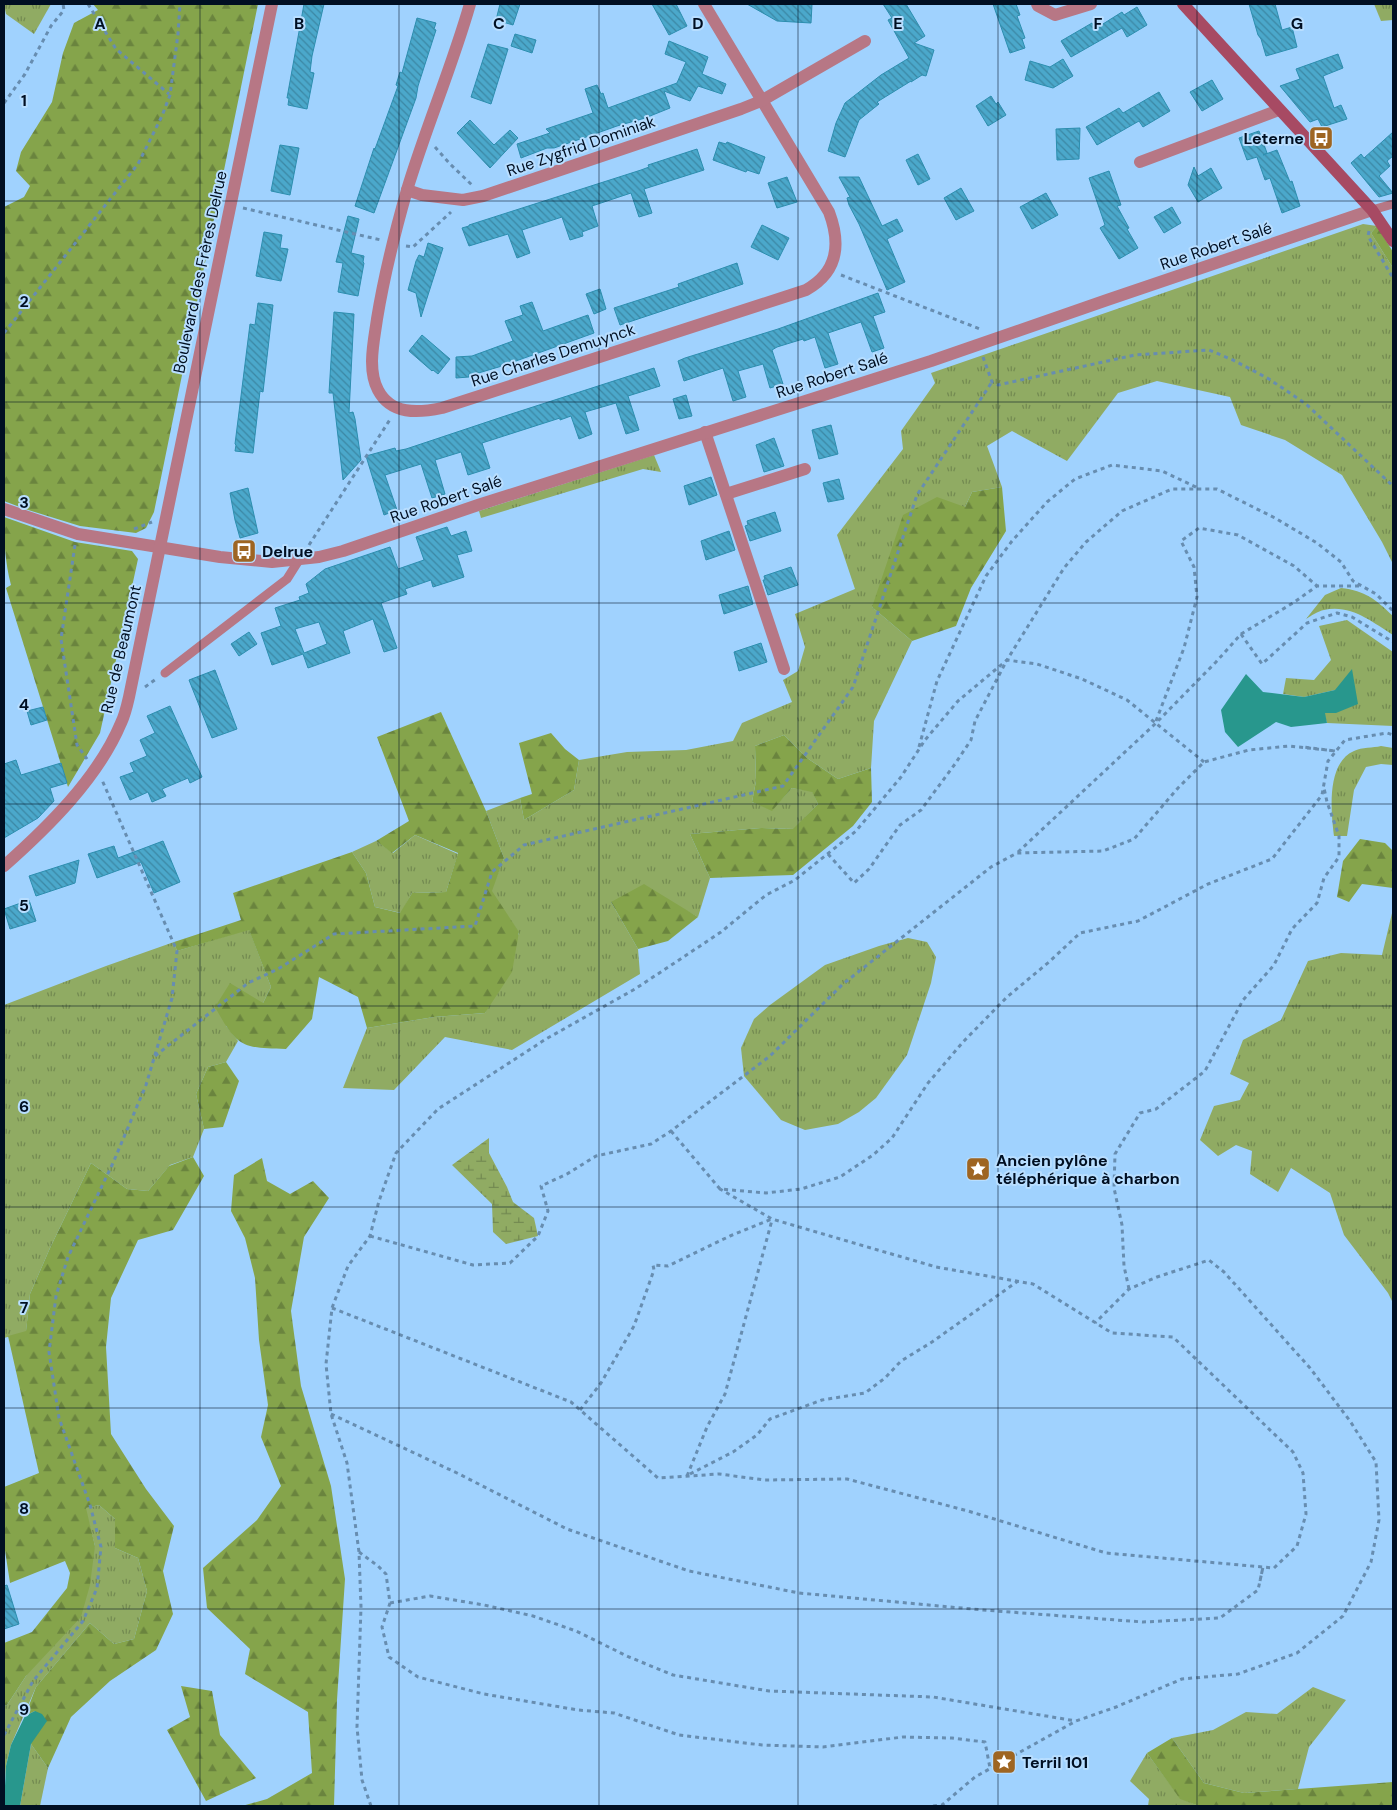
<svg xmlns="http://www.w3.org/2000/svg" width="1397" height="1810" font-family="'DM Sans',sans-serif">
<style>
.grass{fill:url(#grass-tufts)}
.forest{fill:url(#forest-firs)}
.wetland{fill:url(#wetland-marsh)}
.water{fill:#28978d}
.building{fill:url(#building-back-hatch);stroke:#2c8eaf;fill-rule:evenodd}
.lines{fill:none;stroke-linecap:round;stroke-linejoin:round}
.path{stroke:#678db0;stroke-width:3;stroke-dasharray:4 4;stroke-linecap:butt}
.lane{stroke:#b77785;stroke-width:9}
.street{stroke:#b77785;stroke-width:12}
.secondary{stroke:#a74a63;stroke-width:12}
.grid{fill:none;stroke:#000f22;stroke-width:1;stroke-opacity:0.55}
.labels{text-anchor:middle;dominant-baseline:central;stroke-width:4;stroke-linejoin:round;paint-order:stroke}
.poi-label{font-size:16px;font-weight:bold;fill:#000f22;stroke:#b8deff;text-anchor:start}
.street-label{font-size:16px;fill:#000f22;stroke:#b8deff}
.grid-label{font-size:16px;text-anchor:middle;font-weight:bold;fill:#000f22;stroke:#b8deff;stroke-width:4;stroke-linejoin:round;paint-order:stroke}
</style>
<defs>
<pattern id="grass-tufts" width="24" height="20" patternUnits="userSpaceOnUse" patternTransform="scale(1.25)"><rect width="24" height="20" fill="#90ab63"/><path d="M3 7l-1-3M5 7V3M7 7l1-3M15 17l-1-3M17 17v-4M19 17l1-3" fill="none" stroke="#738a51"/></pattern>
<pattern id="forest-firs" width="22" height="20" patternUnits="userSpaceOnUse" patternTransform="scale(1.25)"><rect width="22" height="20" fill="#85a44b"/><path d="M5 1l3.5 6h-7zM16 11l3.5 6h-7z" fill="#6a843e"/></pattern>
<pattern id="wetland-marsh" width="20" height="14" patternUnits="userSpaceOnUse" patternTransform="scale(1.25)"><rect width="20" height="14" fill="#90ab63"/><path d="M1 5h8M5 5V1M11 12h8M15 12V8" fill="none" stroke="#738a51"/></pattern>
<pattern id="building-back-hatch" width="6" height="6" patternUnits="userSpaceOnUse" patternTransform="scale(1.25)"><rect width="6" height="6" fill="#4ba8cb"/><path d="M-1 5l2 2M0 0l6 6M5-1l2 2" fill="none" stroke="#3c87a4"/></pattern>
</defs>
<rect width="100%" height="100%" fill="#a0d2fe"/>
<g class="grass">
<polygon points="4,4 51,4 34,34 6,14"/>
<polygon points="1374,4 1393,4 1393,20 1381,21"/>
<polygon points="1363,224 1377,226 1371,233 1393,268 1393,564 1382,542 1342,475 1285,440 1241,425 1230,397 1157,381 1118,393 1067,461 1012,431 987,446 1002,487 972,492 965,507 872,607 912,641 874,721 871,768 838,779 807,758 784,735 755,746 756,781 752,802 772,810 792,788 812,791 818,804 794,829 761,828 690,834 710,878 698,917 676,905 611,902 638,949 640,974 512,1050 445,1037 394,1090 343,1088 367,1028 434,1017 485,1013 519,933 491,891 504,858 486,811 520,798 524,820 574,790 579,760 627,752 686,750 733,741 742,723 792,702 783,680 798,671 805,647 795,614 855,589 837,535 903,449 901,431 935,383 931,373"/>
<polygon points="654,455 661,472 643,469 481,518 479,511"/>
<path d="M 1341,588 C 1366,591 1375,599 1393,616 L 1393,635 C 1372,622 1351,604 1324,610 C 1318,611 1311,616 1306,619 L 1325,595 Z"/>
<polygon points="1347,620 1393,652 1393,726 1327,723 1324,713 1335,690 1304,697 1283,694 1286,678 1314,680 1331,660 1319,626"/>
<path d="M 1381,746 L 1393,748 L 1393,765 L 1381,764 L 1366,767 L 1354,790 L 1347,836 L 1334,836 C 1331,812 1326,763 1354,751 C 1362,747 1373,748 1381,746 Z"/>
<polygon points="415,835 458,854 446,892 412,893 401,913 375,907 366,873 352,852 376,841 393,853"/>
<polygon points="1393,909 1393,1303 1388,1293 1344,1235 1330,1193 1291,1168 1278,1192 1250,1174 1252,1151 1236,1145 1218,1156 1200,1140 1214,1106 1240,1100 1249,1083 1230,1074 1243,1040 1281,1020 1308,961 1341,953 1382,955"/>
<polygon points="249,929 271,987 263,1003 226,1026 238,1041 226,1062 208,1067 196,1094 204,1129 193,1157 170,1165 148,1191 127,1189 91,1163 50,1248 30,1294 26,1332 4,1338 4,1005 106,966 174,942 177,951"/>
<polygon points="908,938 927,942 936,957 931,983 907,1055 876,1098 859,1112 838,1124 805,1130 781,1120 744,1076 741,1048 754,1019 770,1005 825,965 879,946"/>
<polygon points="99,1505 115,1519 115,1548 138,1558 147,1591 134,1639 114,1644 90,1623 36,1687 11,1745 6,1766 4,1792 4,1706 7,1705 26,1676 95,1546 85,1508"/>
<polygon points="1313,1687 1346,1700 1309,1747 1298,1789 1244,1793 1204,1783 1172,1738 1213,1730 1246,1712 1277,1714"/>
<polygon points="31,1744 48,1768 40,1806 20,1806"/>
<polygon points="1147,1753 1180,1798 1199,1806 1148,1806 1149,1799 1130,1781"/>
</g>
<g class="forest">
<polygon points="93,4 258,4 154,512 146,528 136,533 80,526 25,509 4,501 4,207 24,197 30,186 16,171 21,152 52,102 63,53 74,23 98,10"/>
<polygon points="1377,226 1393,252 1393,268 1371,233"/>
<polygon points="1002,487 1006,531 971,588 956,626 912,641 872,607 903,515 937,497 965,507 972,492"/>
<path d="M 4,517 L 75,542 L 132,551 L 138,559 L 100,733 L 68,787 L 6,588 L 11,585 C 5,562 4,541 4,517 Z"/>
<path d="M 441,712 L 486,811 L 504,858 L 492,891 L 519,932 L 512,972 L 485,1013 L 434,1017 L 367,1028 L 358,997 L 319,977 L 312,1019 L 286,1049 C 241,1048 237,1047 215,1007 L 230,983 L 263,1003 L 271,987 L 249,930 L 177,951 L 174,942 L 241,920 L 233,893 L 352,852 L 366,873 L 375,907 L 400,913 L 412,893 L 446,892 L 458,853 L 415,835 L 392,853 L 376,841 L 409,821 L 377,737 Z"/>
<polygon points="551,733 565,749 579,760 574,790 524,820 520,798 532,794 519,743"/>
<polygon points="784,735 807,758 838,779 871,768 872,802 853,826 793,875 710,878 690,834 761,828 793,829 818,804 812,792 792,788 772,811 752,802 756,781 755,746"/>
<polygon points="1360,839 1385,843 1393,851 1393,888 1362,884 1349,902 1337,897 1343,861"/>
<polygon points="644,884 698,917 668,941 638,949 611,902"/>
<polygon points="226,1062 239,1081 223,1127 204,1129 196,1094 208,1067"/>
<polygon points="193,1157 204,1176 173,1230 138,1240 111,1298 106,1347 111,1434 146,1489 174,1526 163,1571 173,1614 156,1650 110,1681 71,1717 48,1768 31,1744 35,1711 25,1716 36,1687 90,1623 114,1644 134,1639 147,1591 138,1558 115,1548 115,1519 99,1505 86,1508 95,1546 90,1585 81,1617 26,1676 7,1705 4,1706 4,1643 32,1632 67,1588 70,1573 65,1561 10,1583 4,1544 4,1487 39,1473 8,1336 26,1331 30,1294 50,1248 91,1163 127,1189 148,1191 169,1166"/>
<polygon points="262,1158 267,1181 290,1194 313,1181 329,1198 304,1237 291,1311 301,1386 331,1486 345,1579 337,1700 334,1806 242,1806 267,1799 312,1773 308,1712 245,1674 250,1649 207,1608 203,1568 257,1520 281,1486 261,1437 268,1405 259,1340 255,1278 245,1238 231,1211 234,1175"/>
<polygon points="181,1686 212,1691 220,1735 256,1778 206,1801 167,1730 190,1717"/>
<polygon points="1172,1738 1204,1783 1244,1793 1393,1782 1393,1806 1199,1806 1180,1799 1147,1753"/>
</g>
<polygon class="wetland" points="489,1138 489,1153 507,1187 513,1202 534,1218 538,1236 506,1244 493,1232 492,1204 452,1165"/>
<g class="water">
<polygon points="1352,669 1358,704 1336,713 1325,713 1327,723 1291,727 1276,722 1238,747 1225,732 1221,710 1246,674 1263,692 1304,697 1335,690"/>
<polygon points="35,1711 42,1714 47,1721 31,1744 20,1806 4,1806 6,1766 11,1745 25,1716"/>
</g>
<g class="building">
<polygon points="304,4 324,4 312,56 310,72 314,73 307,109 288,105 289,98 287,98"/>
<polygon points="500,4 520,4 513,25 496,20"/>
<polygon points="652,4 676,4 687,26 669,35"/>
<polygon points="747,4 812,4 811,23 777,21"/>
<polygon points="883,4 906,4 925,36 914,43 934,50 926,76 922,75 911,82 911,81 877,102 879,104 859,120 845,157 828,151 836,123 845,103 881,75 909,58 888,20 892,18"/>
<polygon points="993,4 1016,4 1020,15 1017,16 1025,38 1022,39 1025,48 1010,53"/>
<polygon points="1249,4 1275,4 1282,30 1292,27 1297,47 1266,56 1261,39 1258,35"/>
<polygon points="1137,7 1147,25 1127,37 1122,28 1071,57 1061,41 1092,23 1095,29 1122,12 1124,15"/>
<polygon points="417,18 436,23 434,29 436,30 418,86 416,98 374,213 355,206 374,148 375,149 398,86 396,85 400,72 402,73"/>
<polygon points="515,34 536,40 532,53 511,46"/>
<polygon points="669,41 708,57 702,74 726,84 722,94 698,86 690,101 664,91 670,108 645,118 617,126 589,136 554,148 547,148 521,158 517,144 550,133 546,129 593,113 585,89 597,85 601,94 603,93 608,108 677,83 686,62 665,54"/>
<polygon points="488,44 508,49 491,104 471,97"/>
<polygon points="1338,54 1343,68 1323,76 1334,108 1341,105 1347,119 1322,127 1318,119 1310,122 1280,86 1300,79 1296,69"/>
<polygon points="1063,59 1073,76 1053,88 1025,80 1030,61 1050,67"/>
<polygon points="1212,80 1223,99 1202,111 1190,92"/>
<polygon points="1159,92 1170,111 1143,127 1139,121 1097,145 1086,127 1119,108 1123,113"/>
<polygon points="991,96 996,104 998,102 1006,115 988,126 976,106"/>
<polygon points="470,120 494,145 510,130 518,138 490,168 457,133"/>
<polygon points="1080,128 1079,159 1057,160 1056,129"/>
<polygon points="1259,131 1267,153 1263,155 1277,150 1290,182 1292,181 1300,206 1282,213 1270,178 1265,180 1257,157 1247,160 1239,138"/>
<polygon points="1393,132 1393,156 1387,161 1390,166 1379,176 1393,193 1379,197 1351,163 1361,154 1364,158"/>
<polygon points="719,142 726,144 727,142 765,157 759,174 747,170 746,172 713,160"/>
<polygon points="280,145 299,148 290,195 271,191"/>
<polygon points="697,149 704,170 644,189 652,213 639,217 631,193 592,206 598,226 582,232 583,236 570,240 562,217 522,230 530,253 517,258 508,234 469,246 462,228 469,226 469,225 641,170 649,167 648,165"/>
<polygon points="918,154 930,179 918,185 906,160"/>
<polygon points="1194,167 1198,176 1211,168 1222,188 1198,202 1188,185"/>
<polygon points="1109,171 1121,205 1117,206 1129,228 1127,229 1138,248 1119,259 1100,228 1105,225 1089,178"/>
<polygon points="787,177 797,202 777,208 768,183"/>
<polygon points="839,177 859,177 882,226 897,219 903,231 887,239 905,282 887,290 859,224 849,205 847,198 850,197"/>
<polygon points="961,188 974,211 956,220 944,198"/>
<polygon points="1046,193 1058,215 1032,229 1020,207"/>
<polygon points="1172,207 1181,223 1164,233 1154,217"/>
<polygon points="348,216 359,219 351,253 364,256 363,262 364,263 358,296 338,292 343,263 336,262"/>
<polygon points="762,225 789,238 778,260 751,247"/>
<polygon points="264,232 282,235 280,248 288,249 281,281 256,276"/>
<polygon points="428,243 443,248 421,317 416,293 408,290 416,261 419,255 424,257"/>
<polygon points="737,263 743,284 620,325 614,308 679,287 678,284"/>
<polygon points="600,289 606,309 594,314 586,294"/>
<polygon points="878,293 885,312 873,316 884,348 872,352 861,322 828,333 838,364 825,368 815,337 804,341 803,339 777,347 772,350 783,384 770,388 763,364 738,371 746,397 733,401 723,368 684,381 678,361 685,358 778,329"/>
<polygon points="532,302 543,331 588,315 594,333 502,366 475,374 469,374 469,377 456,378 456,357 472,356 513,341 505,321 523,315 520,306"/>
<polygon points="258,303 273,305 263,392 260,391 253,453 235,451 236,445 235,444 250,324 255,325"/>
<polygon points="334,312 354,314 349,413 353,412 355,419 361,460 343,480 333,393 329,393"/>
<polygon points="422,335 450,359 438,374 433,370 432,371 409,351"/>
<polygon points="654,368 660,386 628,396 639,430 626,434 616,403 585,412 592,434 579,439 571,416 560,420 560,418 482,443 490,468 468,475 461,452 435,460 445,494 432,498 421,464 385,475 397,510 384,515 366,456 395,448 396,451 406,449 505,416"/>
<polygon points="686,395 692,416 679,419 673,399"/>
<polygon points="831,425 838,454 819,459 812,430"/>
<polygon points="774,438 784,466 764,472 756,445"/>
<polygon points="711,477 717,495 689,505 684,486"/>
<polygon points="839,479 844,499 828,502 823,483"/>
<polygon points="248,488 258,533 240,538 235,520 230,493"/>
<polygon points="775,512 781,531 750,541 745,526 748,525 747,521"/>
<path d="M 447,527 L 451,536 L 466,531 L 472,551 L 457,555 L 464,577 L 433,587 L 431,580 L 405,589 L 407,594 L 381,603 L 397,648 L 384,652 L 373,619 L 343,631 L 350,653 L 308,668 L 303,654 L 272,665 L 261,633 L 281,626 L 275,608 L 300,600 L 299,597 L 309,593 L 306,584 L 325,569 L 390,547 L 398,569 L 424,560 L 416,537 ZM 319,622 L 327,644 L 304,653 L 295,629 Z"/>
<polygon points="729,531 735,550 706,560 701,541"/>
<polygon points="791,567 798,585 768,595 763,580 765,580 764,576"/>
<polygon points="748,586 753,604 724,614 719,595"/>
<polygon points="249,632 257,644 239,656 231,644"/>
<polygon points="761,643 767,662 739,671 734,652"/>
<polygon points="215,670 237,729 212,738 189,680"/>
<polygon points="170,706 202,777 190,783 188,778 162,789 166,796 152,802 148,792 130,800 120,777 134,772 130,763 147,756 140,740 155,733 147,716"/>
<polygon points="43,707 47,720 31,725 27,711"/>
<polygon points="16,760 21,775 61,763 67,783 50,788 54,801 38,818 4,838 4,764"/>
<polygon points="163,841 180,882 154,893 141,862 97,878 88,854 114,846 118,858"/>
<polygon points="79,860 75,883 36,896 29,876"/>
<polygon points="29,900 36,921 10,929 4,909"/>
<polygon points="7,1585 19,1624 4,1629 4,1586"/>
</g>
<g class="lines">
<g class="path">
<polyline points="88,4 116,49 169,94"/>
<polyline points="4,103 25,74 51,26 64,10 63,4"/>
<polyline points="435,147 450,164 472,185"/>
<polyline points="243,208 381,240"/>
<polyline points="1369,231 1368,236 1393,278"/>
<polyline points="406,246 413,247 451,212"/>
<polyline points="841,275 980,329"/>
<polyline points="4,333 138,164 162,116 170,95 178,34 180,4"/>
<polyline points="983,357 992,382 998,385 1135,355 1209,350 1233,360 1269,379 1306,404 1393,486"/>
<polyline points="134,529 152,522"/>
<polyline points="75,545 61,639 77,745 87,759"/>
<polyline points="309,545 391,418"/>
<polyline points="1241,634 1262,664 1307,623 1337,613 1352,617 1393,642"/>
<polyline points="145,687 156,679"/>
<polyline points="1156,721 1184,648 1197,597 1194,567 1181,541 1199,528 1238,535 1294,566 1317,586"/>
<polyline points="919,747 937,681 986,576 1012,541 1047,502 1075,479 1112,465 1162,471 1198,488"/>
<polyline points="1018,852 1155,724 1216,662 1241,634 1293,603 1317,586 1361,586"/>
<polyline points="828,854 854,883 869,869 900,825 921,810 955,764 971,740 975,721 1007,660 1037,664 1082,679 1127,700 1204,762"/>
<polyline points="155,1056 248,983 278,969 334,934 475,926 492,872 524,845 783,786 853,687 917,495 992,382"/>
<polyline points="671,1131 720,1189 766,1193 801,1189 840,1177 873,1155 892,1138 928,1083 963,1042 1007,997 1049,962 1080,933 1138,921 1208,884 1272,859 1322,795 1328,761 1345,740 1387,733 1393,735"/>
<polyline points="370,1236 473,1265 510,1263 538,1236 548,1211 541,1186 567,1174 596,1156 651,1144 671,1131 770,1056 843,984 991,867 1017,853 1103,851 1134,839 1178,788 1204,762 1249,750 1289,746 1336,751 1303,747"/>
<polyline points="1129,1289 1124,1266 1122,1225 1114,1188 1115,1154 1140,1113 1156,1109 1205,1071 1243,1000 1274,965 1292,929 1317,903 1324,878 1339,857 1339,836 1327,802 1324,788"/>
<polyline points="332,1308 571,1402 658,1478 719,1474 765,1480 847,1479 968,1511 1106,1553 1274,1568 1297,1546 1306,1514 1303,1473 1293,1452 1173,1337 1112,1333 1033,1284 936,1267 772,1219 720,1189"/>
<polyline points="580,1410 601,1383 634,1326 654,1270 653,1265 668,1266 730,1236 772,1219"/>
<polyline points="331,1414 457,1473 567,1529 689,1571 799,1593 983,1610 1143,1622 1220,1618 1258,1590 1263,1567 1260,1581"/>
<polyline points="690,1474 733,1452 757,1435 770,1419 822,1400 865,1393 885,1378 901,1361 932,1342 1018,1281"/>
<polyline points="687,1476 707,1427 725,1394 772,1220"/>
<polyline points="359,1552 378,1566 386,1574 390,1603 382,1627 389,1657 418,1677 484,1694 578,1710 614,1713 679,1735 762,1745 823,1747 903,1737 952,1738 985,1742 990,1768"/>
<polyline points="390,1603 430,1596 484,1605 533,1616 576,1631 629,1657 673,1675 769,1691 933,1697 1076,1721"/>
<polyline points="4,1735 33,1681 83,1621 97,1588 101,1547 90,1505 59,1418 49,1352 56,1296 68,1257 113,1163 146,1085 172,998 177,951 102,780"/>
<polyline points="371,1806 362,1780 357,1727 361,1607 359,1552 347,1463 331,1414 326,1364 332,1308 348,1266 370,1236 379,1201 396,1153 438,1109 546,1039 635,989 685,956 721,932 766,895 795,880 856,831 901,777 925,740 958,701 1007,660 1064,568 1086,542 1122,511 1172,489 1217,489 1275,518 1317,543 1341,562 1353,581 1376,594 1393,611"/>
<polyline points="933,1806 942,1805 975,1777 1076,1721 1116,1707 1182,1679 1238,1674 1297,1653 1343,1616 1371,1562 1379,1520 1376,1462 1350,1421 1310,1368 1224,1272 1209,1260 1157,1277 1129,1289 1095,1323"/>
</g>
<g class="lane">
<polyline points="1372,210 1393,204"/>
<polyline points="165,673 287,579 299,560"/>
</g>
<g class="street">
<path d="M 470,4 C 452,67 426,127 407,190 C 395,232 384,276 377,319 C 374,341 367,369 378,390 C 391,415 418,413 442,408 L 806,290 C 838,272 841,244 829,212 L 704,4"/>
<polyline points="1037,4 1038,6 1055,15 1091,4"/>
<polyline points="1140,162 1279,110"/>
<polyline points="407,190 422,195 463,200 483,196 741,109 761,101 865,41"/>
<polyline points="705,432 784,669"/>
<polyline points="726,494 805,469"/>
<polyline points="4,509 78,534 220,557 272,562 319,557 343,551 478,505 931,361 1107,300 1372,210"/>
<path d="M 4,866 C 48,827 98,778 121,723 C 125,715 127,706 129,697 L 272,4"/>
</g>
<polyline class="secondary" points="1183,4 1372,210 1393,241"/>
</g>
<path class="grid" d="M 200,4 L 200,1806M 399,4 L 399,1806M 599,4 L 599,1806M 798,4 L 798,1806M 998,4 L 998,1806M 1197,4 L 1197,1806M 4,201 L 1393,201M 4,402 L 1393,402M 4,603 L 1393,603M 4,804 L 1393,804M 4,1006 L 1393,1006M 4,1207 L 1393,1207M 4,1408 L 1393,1408M 4,1609 L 1393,1609"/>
<defs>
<symbol id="bus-square" viewBox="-11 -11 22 22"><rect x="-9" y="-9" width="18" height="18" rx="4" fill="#9e6522" stroke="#b8deff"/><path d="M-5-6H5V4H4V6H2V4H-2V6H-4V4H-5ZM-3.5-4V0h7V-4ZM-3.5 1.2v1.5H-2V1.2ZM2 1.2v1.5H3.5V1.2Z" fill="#fff"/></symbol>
<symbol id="sight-square" viewBox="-11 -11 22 22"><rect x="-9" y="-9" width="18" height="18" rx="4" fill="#9e6522" stroke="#b8deff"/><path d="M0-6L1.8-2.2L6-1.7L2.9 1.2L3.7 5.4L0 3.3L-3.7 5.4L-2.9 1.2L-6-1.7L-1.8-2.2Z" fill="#fff"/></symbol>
</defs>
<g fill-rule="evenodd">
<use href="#bus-square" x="1307" y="124" width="28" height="28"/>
<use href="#bus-square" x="230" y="537" width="28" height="28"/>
<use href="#sight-square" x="964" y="1155" width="28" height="28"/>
<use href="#sight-square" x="990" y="1748" width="28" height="28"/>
</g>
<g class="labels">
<g class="poi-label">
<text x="1304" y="138" text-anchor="end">Leterne</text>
<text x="262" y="551">Delrue</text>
<text x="996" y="1160">Ancien pylône<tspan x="996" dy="18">téléphérique à charbon</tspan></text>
<text x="1022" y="1762">Terril 101</text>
</g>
<g class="street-label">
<text transform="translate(581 146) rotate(-19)">Rue Zygfrid Dominiak</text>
<text transform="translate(1216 246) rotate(-19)">Rue Robert Salé</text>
<text transform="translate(200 272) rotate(-78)">Boulevard des Frères Delrue</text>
<text transform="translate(553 355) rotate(-18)">Rue Charles Demuynck</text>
<text transform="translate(832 375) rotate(-18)">Rue Robert Salé</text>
<text transform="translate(446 499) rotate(-19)">Rue Robert Salé</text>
<text transform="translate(121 649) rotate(-77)">Rue de Beaumont</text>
</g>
</g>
<g class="grid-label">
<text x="100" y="29">A</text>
<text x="299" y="29">B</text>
<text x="499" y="29">C</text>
<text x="698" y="29">D</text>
<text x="898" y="29">E</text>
<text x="1098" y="29">F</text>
<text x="1297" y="29">G</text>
<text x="24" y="106">1</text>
<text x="24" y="307">2</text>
<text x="24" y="508">3</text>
<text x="24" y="710">4</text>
<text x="24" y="911">5</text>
<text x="24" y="1112">6</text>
<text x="24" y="1313">7</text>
<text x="24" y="1514">8</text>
<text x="24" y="1715">9</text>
</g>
<rect width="1397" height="1810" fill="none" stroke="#000f22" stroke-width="10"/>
</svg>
